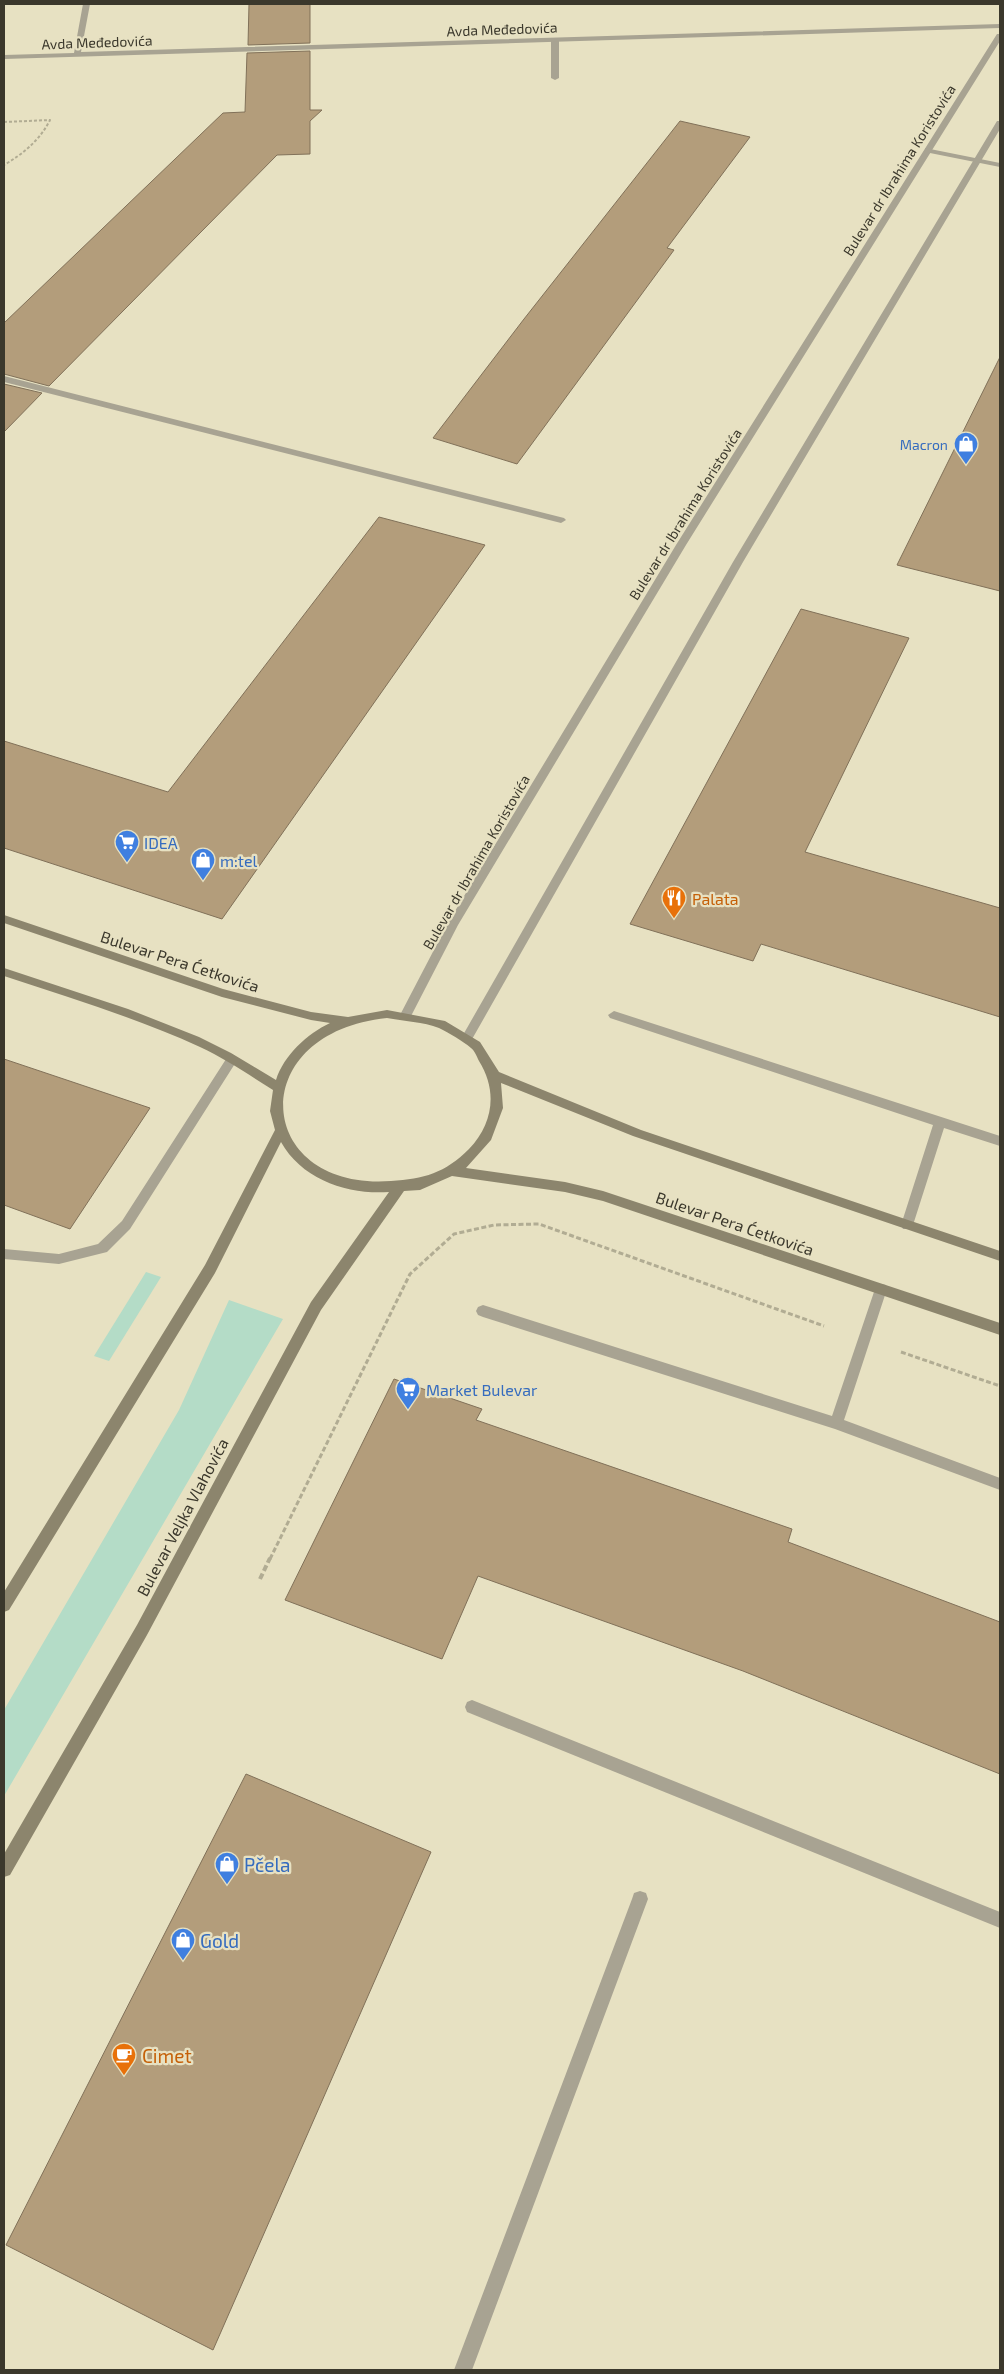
<svg xmlns="http://www.w3.org/2000/svg" width="1004" height="2374" font-family="'Exo 2',sans-serif">
<style>
.green{fill:#b4dcc7}
.building{fill:#b39d7b;stroke:#817159}
.lines{fill:none;stroke-linecap:round;stroke-linejoin:round}
.path-far2{stroke:#b1ac93;stroke-width:2;stroke-dasharray:3 2;stroke-linecap:butt}
.path-far1{stroke:#b1ac93;stroke-width:3;stroke-dasharray:5 2.5;stroke-linecap:butt}
.path{stroke:#b1ac93;stroke-width:4;stroke-dasharray:6 3;stroke-linecap:butt}
.lane{fill:#a8a392;fill-rule:evenodd}
.street{fill:#a8a392;fill-rule:evenodd}
.secondary{fill:#8c856d;fill-rule:evenodd}
.labels{text-anchor:middle;dominant-baseline:central;stroke-width:4.5;stroke-linejoin:round;paint-order:stroke}
.far-street-label{font-size:14px;fill:#3b382c;stroke:#e7e1c2}
.far-shop-label{font-size:14px;fill:#366cbe;stroke:#e7e1c2;text-anchor:end}
.shop-label{font-size:16px;fill:#366cbe;stroke:#e7e1c2;text-anchor:start}
.food-label{font-size:16px;fill:#c56008;stroke:#e7e1c2;text-anchor:start}
.street-label{font-size:16px;fill:#3b382c;stroke:#e7e1c2}
.near-shop-label{font-size:19px;fill:#366cbe;stroke:#e7e1c2;text-anchor:start}
.near-food-label{font-size:19px;fill:#c56008;stroke:#e7e1c2;text-anchor:start}
</style>
<rect width="100%" height="100%" fill="#e7e1c2"/>
<g class="green">
<polygon points="146,1272 161,1277 109,1361 94,1356"/>
<polygon points="229,1300 283,1319 4,1796 4,1710 179,1410"/>
</g>
<g class="building">
<polygon points="249,4 310,4 310,43 248,45"/>
<polygon points="310,51 310,110 322,110 310,121 310,154 277,155 49,386 4,374 4,323 223,113 245,112 247,53"/>
<polygon points="680,121 750,137 667,248 674,250 517,464 433,438 524,319"/>
<polygon points="1000,357 1000,591 897,565"/>
<polygon points="4,384 42,393 4,432"/>
<polygon points="379,517 485,545 222,919 4,848 4,741 168,792"/>
<polygon points="801,609 909,638 805,852 1000,908 1000,1017 761,944 753,961 630,924"/>
<polygon points="4,1059 150,1108 70,1229 4,1205"/>
<polygon points="394,1379 482,1409 476,1420 792,1529 788,1542 1000,1622 1000,1774 743,1671 478,1576 442,1659 285,1600"/>
<polygon points="246,1774 431,1852 213,2350 6,2245"/>
</g>
<g class="lines">
<path class="path-far2" d="M 4,122 L 50,120 C 40,140 23,154 4,165"/>
<g class="path-far1">
<polyline points="901,1352 1000,1386"/>
<polyline points="270,1559 410,1274 454,1234 494,1225 539,1224 824,1326"/>
</g>
<polyline class="path" points="260,1579 270,1558"/>
<g class="lane">
<polygon points="555,38 559,40 559,78 555,80 551,78 551,40"/>
<polygon points="925,148 1000,163 1000,167 925,152"/>
<polygon points="614,1011 1000,1136 1000,1146 944,1128 913,1225 911,1229 903,1229 901,1225 933,1125 610,1018 608,1015"/>
<polygon points="881,1284 886,1285 887,1289 844,1420 1000,1478 1000,1490 835,1429 483,1317 478,1315 476,1311 478,1307 483,1305 832,1416 875,1289 876,1285"/>
<polygon points="472,1700 1000,1912 1000,1928 467,1712 465,1707 467,1702"/>
<polygon points="640,1891 646,1893 648,1899 472,2370 454,2370 632,1899 634,1893"/>
</g>
<g class="street">
<polygon points="83,4 90,4 81,52 1000,24 1000,28 4,59 4,55 74,53"/>
<polygon points="997,34 1000,34 1000,41 686,545 458,925 410,1018 402,1018 400,1015 449,921 676,545"/>
<polygon points="997,121 1000,121 1000,129 743,562 471,1041 463,1041 461,1038 463,1035 733,562"/>
<polygon points="4,376 564,518 566,520 561,523 4,382"/>
<polygon points="232,1054 238,1059 236,1062 130,1229 107,1252 59,1264 4,1259 4,1249 59,1254 98,1244 122,1221 228,1056"/>
</g>
<path class="secondary" d="M 4,915 L 223,989 L 311,1012 L 348,1017 L 387,1010 L 445,1021 L 480,1042 L 499,1072 L 641,1130 L 1000,1251 L 1000,1261 L 633,1136 L 501,1083 L 503,1108 L 491,1140 L 466,1168 L 565,1182 L 603,1191 L 1000,1323 L 1000,1335 L 603,1201 L 565,1192 L 452,1176 L 420,1190 L 404,1191 L 321,1310 L 147,1635 L 10,1875 L 4,1877 L 4,1854 L 137,1625 L 311,1302 L 389,1192 C 349,1195 302,1180 281,1142 L 215,1273 L 9,1610 L 4,1612 L 4,1592 L 205,1265 L 275,1130 L 270,1111 L 273,1090 C 249,1075 226,1059 200,1047 C 137,1018 70,998 4,976 L 4,968 L 128,1009 L 199,1037 L 231,1053 L 276,1080 C 284,1055 307,1034 330,1023 L 311,1020 L 222,997 L 4,923 ZM 387,1018 C 403,1021 424,1022 439,1028 C 449,1033 463,1041 471,1048 C 475,1051 477,1057 479,1061 C 498,1091 493,1124 469,1149 C 445,1173 424,1179 391,1181 C 254,1191 242,1033 387,1018 Z"/>
</g>
<defs>
<symbol id="shop-pin" viewBox="-11 -11 22 30"><path d="M0 17L-7.5 6A9.5 9.5 0 1 1 7.5 6Z" fill="#3f7fe0" stroke="#e7e1c2"/><path d="M-5-2.5h2.3a2.7 3.5 0 0 1 5.4 0H5L5.5 6h-11ZM-1.5-2.5h3a1.5 2.3 0 0 0-3 0Z" fill="#fff"/></symbol>
<symbol id="supermarket-pin" viewBox="-11 -11 22 30"><path d="M0 17L-7.5 6A9.5 9.5 0 1 1 7.5 6Z" fill="#3f7fe0" stroke="#e7e1c2"/><path d="M-6-5.5h2.5l.6 2H6L4.5 2H-2.5L-4.4-4H-6ZM-1.5 3.2a1.3 1.3 0 1 0 .1 0ZM3 3.2a1.3 1.3 0 1 0 .1 0Z" fill="#fff"/></symbol>
<symbol id="restaurant-pin" viewBox="-11 -11 22 30"><path d="M0 17L-7.5 6A9.5 9.5 0 1 1 7.5 6Z" fill="#e8710a" stroke="#e7e1c2"/><path d="M-5-6h1v4h1v-4h1v4h1v-4h1v5L-1.5 .5V6h-2V.5L-5-1ZM5-6V6H3V1.5H1.5Q1.5-4 5-6Z" fill="#fff"/></symbol>
<symbol id="cafe-pin" viewBox="-11 -11 22 30"><path d="M0 17L-7.5 6A9.5 9.5 0 1 1 7.5 6Z" fill="#e8710a" stroke="#e7e1c2"/><path d="M-5.5-4.5H6V0H3Q3 3.5 0 3.5H-2.5Q-5.5 3.5-5.5 0ZM3-3.2v2h1.7v-2ZM-6 4.5H4V6H-6Z" fill="#fff"/></symbol>
</defs>
<g fill-rule="evenodd">
<use href="#shop-pin" x="952" y="430" width="28" height="38"/>
<use href="#supermarket-pin" x="113" y="828" width="28" height="38"/>
<use href="#shop-pin" x="189" y="846" width="28" height="38"/>
<use href="#restaurant-pin" x="660" y="884" width="28" height="38"/>
<use href="#supermarket-pin" x="394" y="1375" width="28" height="38"/>
<use href="#shop-pin" x="213" y="1850" width="28" height="38"/>
<use href="#shop-pin" x="169" y="1926" width="28" height="38"/>
<use href="#cafe-pin" x="110" y="2041" width="28" height="38"/>
</g>
<g class="labels">
<g class="far-street-label">
<text transform="translate(502 29) rotate(-2)">Avda Međedovića</text>
<text transform="translate(97 42) rotate(-2)">Avda Međedovića</text>
<text transform="translate(899 170) rotate(-58)">Bulevar dr Ibrahima Koristovića</text>
<text transform="translate(685 514) rotate(-58)">Bulevar dr Ibrahima Koristovića</text>
<text transform="translate(476 862) rotate(-60)">Bulevar dr Ibrahima Koristovića</text>
</g>
<g class="far-shop-label">
<text x="948" y="444">Macron</text>
</g>
<g class="shop-label">
<text x="144" y="842">IDEA</text>
<text x="220" y="860">m:tel</text>
<text x="426" y="1389">Market Bulevar</text>
</g>
<g class="food-label">
<text x="692" y="898">Palata</text>
</g>
<g class="street-label">
<text transform="translate(180 961) rotate(18)">Bulevar Pera Ćetkovića</text>
<text transform="translate(735 1223) rotate(19)">Bulevar Pera Ćetkovića</text>
<text transform="translate(182 1517) rotate(-62)">Bulevar Veljka Vlahovića</text>
</g>
<g class="near-shop-label">
<text x="244" y="1864">Pčela</text>
<text x="200" y="1940">Gold</text>
</g>
<g class="near-food-label">
<text x="142" y="2055">Cimet</text>
</g>
</g>
<rect width="1004" height="2374" fill="none" stroke="#3b382c" stroke-width="10"/>
</svg>
